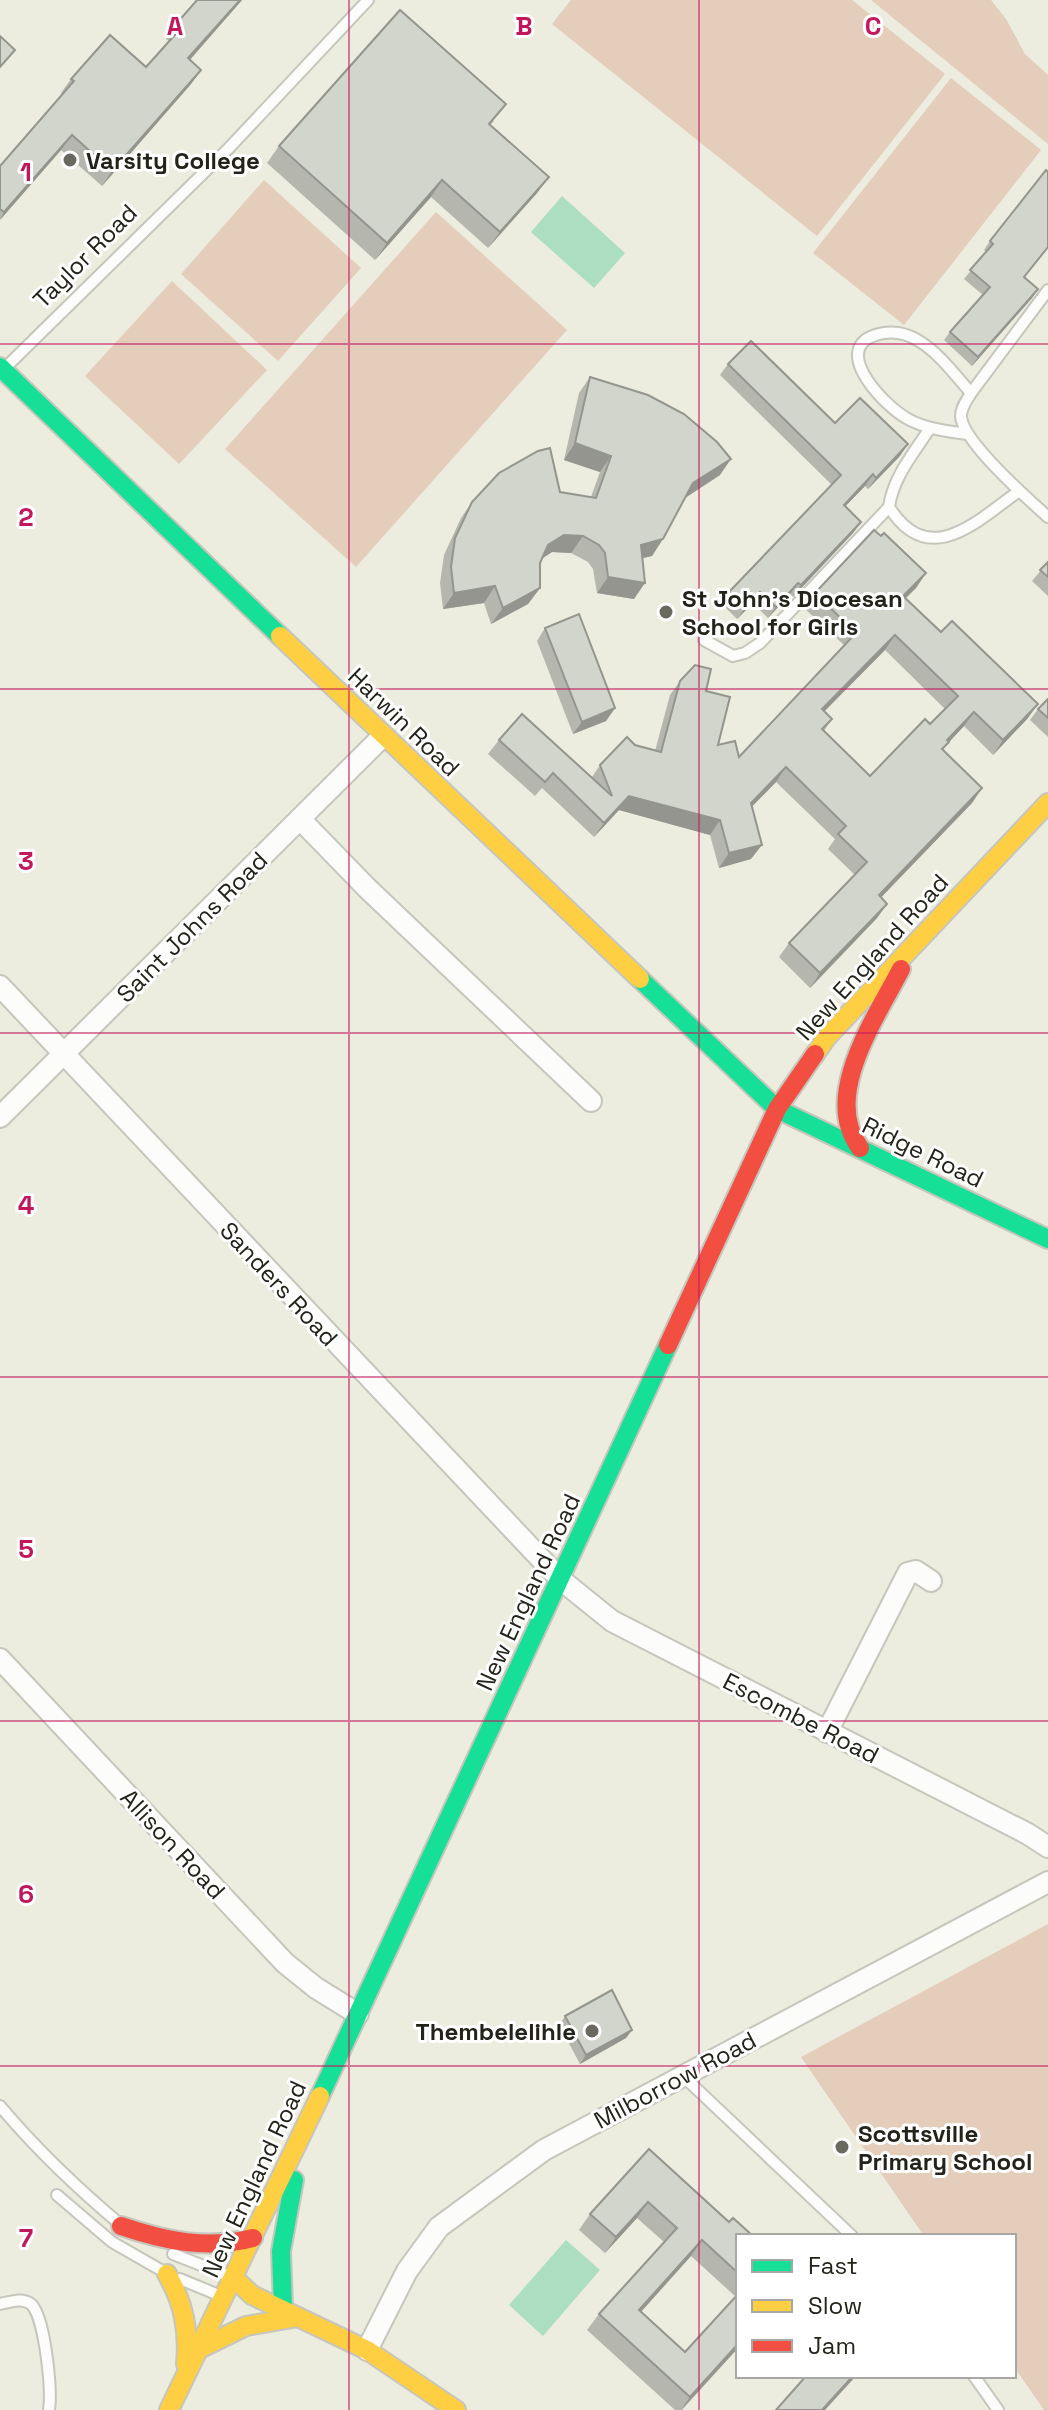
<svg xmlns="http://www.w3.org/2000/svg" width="1048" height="2410" font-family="'Space Grotesk',sans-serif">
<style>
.green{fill:#e4cdba}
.water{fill:#acdfc2}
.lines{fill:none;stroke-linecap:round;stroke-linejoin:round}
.lane-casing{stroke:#c6c6bc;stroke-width:14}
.street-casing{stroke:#c6c6bc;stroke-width:24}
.fast-casing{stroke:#c6c6bc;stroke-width:22}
.slow-casing{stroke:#c6c6bc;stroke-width:22}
.jam-casing{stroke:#c6c6bc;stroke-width:22}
.lane{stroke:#fcfcfa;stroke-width:10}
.street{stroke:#fcfcfa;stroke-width:20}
.fast{stroke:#16e098;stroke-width:18}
.slow{stroke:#ffcf43;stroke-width:18}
.jam{stroke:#f24e42;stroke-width:18}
.wall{fill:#b5b7af;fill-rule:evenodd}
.shaded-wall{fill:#93958e}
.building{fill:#d2d5cb;stroke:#93958e;stroke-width:2;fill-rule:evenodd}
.grid{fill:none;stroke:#c2185b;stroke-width:2;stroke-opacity:0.55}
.poi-dot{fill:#69695f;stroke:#fff;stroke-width:3}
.labels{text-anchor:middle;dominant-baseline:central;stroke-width:6;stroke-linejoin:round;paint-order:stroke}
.poi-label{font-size:24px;font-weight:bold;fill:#23231a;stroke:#fff;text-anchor:start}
.street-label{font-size:24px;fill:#23231a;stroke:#fff}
.grid-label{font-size:26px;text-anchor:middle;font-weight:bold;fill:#c2185b;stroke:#fff;stroke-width:6;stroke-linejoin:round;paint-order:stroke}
</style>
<rect width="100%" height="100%" fill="#ececdf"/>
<g class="green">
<polygon points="571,0 852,0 945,74 817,236 552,24"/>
<polygon points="871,0 991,0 1006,19 1025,54 1048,75 1048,144"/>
<polygon points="951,78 1041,150 904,325 813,253"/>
<polygon points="264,180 361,268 278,361 181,274"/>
<polygon points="436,212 567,330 356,567 225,449"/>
<polygon points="172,281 267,370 179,464 85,376"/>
<polygon points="1048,1924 1048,2410 1044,2410 1014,2367 1014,2236 924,2236 801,2057"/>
</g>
<g class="water">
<polygon points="562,196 625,253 594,288 531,232"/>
<polygon points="566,2240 600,2270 543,2336 509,2305"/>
</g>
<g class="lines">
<defs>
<g id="lane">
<path d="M 1048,290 L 971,393 C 967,400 961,407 961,416 C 962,441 1028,499 1048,517"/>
<polyline points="4,369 229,148 368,0"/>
<path d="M 930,428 C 914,453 893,477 889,507 C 929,570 976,522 1019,491"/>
<path d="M 967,434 C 947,431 926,429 908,419 C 881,404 825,343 884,333 C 897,331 908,334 919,341 C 939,353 955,375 971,393"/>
<polyline points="704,640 733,656 745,653 760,643 889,507"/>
<polyline points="683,2076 852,2236"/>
<path d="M 0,2106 C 37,2150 77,2188 121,2225"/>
<polyline points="57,2195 112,2242 166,2273"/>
<polyline points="173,2254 229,2276"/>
<polyline points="180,2279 221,2296"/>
<path d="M 0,2304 C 10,2302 22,2297 31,2304 C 45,2317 52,2390 49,2410"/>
<polyline points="974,2376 998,2410"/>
</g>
<g id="street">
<polyline points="300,819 367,888 591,1101"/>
<polyline points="0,986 560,1579 612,1621 1028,1834 1048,1847"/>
<polyline points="0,1117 383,736"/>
<polyline points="0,1659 285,1963 316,1988 358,2014"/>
<polyline points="827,1732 908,1573 916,1571 931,1581"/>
<polyline points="367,2350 407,2271 439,2227 544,2150 1048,1882"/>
</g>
<g id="fast">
<polyline points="0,367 280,636"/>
<polyline points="640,979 777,1109 1048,1239"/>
<polyline points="320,2096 668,1345"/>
<polyline points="283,2308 281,2251 294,2180"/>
</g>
<g id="slow">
<polyline points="280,636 640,979"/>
<polyline points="815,1054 827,1037 1048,803"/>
<path d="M 167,2274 C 184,2303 189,2331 186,2364"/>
<polyline points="234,2278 252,2295 367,2350 456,2410"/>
<polyline points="199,2349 246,2326 298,2317"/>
<polyline points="169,2410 320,2096"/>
</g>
<g id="jam">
<path d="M 860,1148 C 821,1096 876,1018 901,969"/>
<polyline points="668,1345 777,1109 815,1054"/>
<path d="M 121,2226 C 165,2241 207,2250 253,2238"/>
</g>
</defs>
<use href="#lane" class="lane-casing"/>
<use href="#street" class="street-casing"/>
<use href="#fast" class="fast-casing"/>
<use href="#slow" class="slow-casing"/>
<use href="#jam" class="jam-casing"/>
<use href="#lane" class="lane"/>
<use href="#street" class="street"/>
<use href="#fast" class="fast"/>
<use href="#slow" class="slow"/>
<use href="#jam" class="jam"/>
</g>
<g class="wall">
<polygon points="242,0 190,60 201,70 191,84 102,186 61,150 0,220 0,166 63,95 61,93 71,79 146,67 169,41 166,39 176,24"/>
<polygon points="494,121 490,125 549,177 537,193 488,248 431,197 375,260 267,163 279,146"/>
<polygon points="1048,172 1048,248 1025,277 1038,289 1032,298 972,366 944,340 950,332 983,295 964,279 986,252 984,250 990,241"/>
<polygon points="728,364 835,423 900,456 868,489 865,486 845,506 861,522 853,533 793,597 790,594 768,618 753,603 737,619 721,603 729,592 832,485 720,375"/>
<polygon points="590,377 720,475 686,497 652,556 643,558 634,599 597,593 593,569 588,562 571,553 552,552 542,558 540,563 540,588 528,604 491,624 484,603 443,609 440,583 444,555 461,518 472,502 560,492 591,497 600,472 564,460 579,393"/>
<path d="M 881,536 L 926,573 L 916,588 L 905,598 L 1028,718 L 993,755 L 964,726 L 949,742 L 943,750 L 982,788 L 972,803 L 881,897 L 887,904 L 877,918 L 810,988 L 779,957 L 789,943 L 855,875 L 828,849 L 835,839 L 776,782 L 752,806 L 751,859 L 719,868 L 710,835 L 619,810 L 594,837 L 542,788 L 535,796 L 488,754 L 499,740 L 592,777 L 600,765 L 635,745 L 655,751 L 670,695 L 680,681 L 706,691 L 718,745 L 739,757 L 844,645 L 804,608 L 815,593 ZM 885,650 L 945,709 L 930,724 L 870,776 L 824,731 L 832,719 L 824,711 Z"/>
<polygon points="1048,562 1048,596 1032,581"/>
<polygon points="545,628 615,708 606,721 573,734 537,641"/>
<polygon points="1048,699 1048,737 1030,720 1038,709"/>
<polygon points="565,2016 632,2030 626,2038 580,2064 559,2025"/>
<path d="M 649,2149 L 738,2236 L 738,2348 L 682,2410 L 675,2410 L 587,2330 L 599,2314 L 664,2242 L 637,2218 L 605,2253 L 579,2230 L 590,2214 ZM 691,2256 L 736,2297 L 685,2352 L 641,2312 Z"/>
</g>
<g class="shaded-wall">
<polygon points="240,0 242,0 178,73 188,58"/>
<polygon points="201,70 191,84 102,186 112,171"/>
<polygon points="72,135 61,150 0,220 4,212"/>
<polygon points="549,177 537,193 488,248 500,232"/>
<polygon points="442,180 431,197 375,260 387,243"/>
<polygon points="1038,289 1032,298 972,366 978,357"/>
<polygon points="575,443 611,456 600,472 564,460"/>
<polygon points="908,444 900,456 868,489 876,478"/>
<polygon points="731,459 720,475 682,500 693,483"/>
<polygon points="873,474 865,486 836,516 844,505"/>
<polygon points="861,522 853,533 793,597 801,585"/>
<polygon points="564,535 583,536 571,553 552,552 537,562 548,545"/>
<polygon points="663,539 652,556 630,561 641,545"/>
<polygon points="926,573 916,588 893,611 903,596"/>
<polygon points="608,577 645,583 634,599 597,593"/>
<polygon points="798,583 790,594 768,618 776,607"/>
<polygon points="495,586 484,603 443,609 454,593"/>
<polygon points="540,588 528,604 491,624 503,608"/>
<polygon points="760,592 753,603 737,619 745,608"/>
<polygon points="895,635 885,650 812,724 822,709"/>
<polygon points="1038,704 1028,718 993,755 1003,740"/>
<polygon points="615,708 606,721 573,734 582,722"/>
<polygon points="974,712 964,726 937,755 947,740"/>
<polygon points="786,767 776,782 741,818 751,803"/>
<polygon points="982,788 972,803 869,910 879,895"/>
<polygon points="629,796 720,820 710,835 619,810 594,837 604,823"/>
<polygon points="762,845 751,859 719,868 729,853"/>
<polygon points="887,904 877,918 810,988 820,973"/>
<polygon points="632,2030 626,2038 580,2064 586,2055"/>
<polygon points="648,2202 637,2218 605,2253 616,2237"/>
<polygon points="702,2240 691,2256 628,2326 639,2310"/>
<polygon points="738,2344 738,2348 681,2410 690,2397"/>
<polygon points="853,2376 856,2376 825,2410 822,2410"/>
</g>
<g class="building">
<polygon points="197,0 240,0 188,58 201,70 112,171 72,135 4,212 0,209 0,166 74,81 71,79 110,35 146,67 181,28 176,24"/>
<polygon points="400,10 506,104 489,124 549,177 500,232 442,180 387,243 279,146"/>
<polygon points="0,36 15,50 0,67"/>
<polygon points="1046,170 1048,172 1048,247 1024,277 1038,289 978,357 950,332 990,287 970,270 993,244 990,241"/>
<polygon points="751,341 835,423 860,398 908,444 876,478 873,474 844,505 861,522 801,585 798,583 776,607 760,592 745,608 729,592 841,475 728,364"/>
<polygon points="590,377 648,395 684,414 717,442 731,459 693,483 663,539 641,545 645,583 608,577 605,553 599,545 583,536 564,535 548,545 540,563 540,588 503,608 495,586 454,593 451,567 455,538 472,502 499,473 538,451 550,448 560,492 596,498 611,456 575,443"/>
<path d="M 874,530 L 881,536 L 884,533 L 926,573 L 903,596 L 941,632 L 952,621 L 1038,704 L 1003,740 L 974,712 L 947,740 L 949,742 L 942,749 L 982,788 L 879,895 L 887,904 L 820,973 L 789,943 L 867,862 L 838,834 L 846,826 L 786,767 L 751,803 L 762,845 L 729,853 L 720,820 L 629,796 L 604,823 L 553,773 L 545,782 L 499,740 L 522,714 L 612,796 L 600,765 L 627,737 L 635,745 L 661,752 L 680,681 L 695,665 L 711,669 L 706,691 L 730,697 L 718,745 L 735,741 L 739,757 L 856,633 L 815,593 ZM 895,635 L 958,696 L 930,724 L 925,719 L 870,776 L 822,729 L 832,719 L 822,709 Z"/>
<polygon points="1048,562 1048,577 1040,570"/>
<polygon points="579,614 615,708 582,722 545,628"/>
<polygon points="1048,699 1048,718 1038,709"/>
<polygon points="612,1990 632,2030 586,2055 565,2016"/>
<polygon points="649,2149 729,2222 733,2218 753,2236 738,2236 738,2273 702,2240 639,2310 685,2352 738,2294 738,2344 690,2397 599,2314 677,2228 648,2202 616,2237 590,2214"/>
<polygon points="806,2376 853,2376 822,2410 776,2410"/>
</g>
<path class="grid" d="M 349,0 L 349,2410M 699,0 L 699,2410M 0,344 L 1048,344M 0,689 L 1048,689M 0,1033 L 1048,1033M 0,1377 L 1048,1377M 0,1721 L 1048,1721M 0,2066 L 1048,2066"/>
<g class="poi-dot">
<circle cx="70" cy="160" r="8"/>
<circle cx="666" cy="612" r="8"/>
<circle cx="592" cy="2031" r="8"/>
<circle cx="842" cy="2147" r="8"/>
</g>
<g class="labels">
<g class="poi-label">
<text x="86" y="160">Varsity College</text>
<text x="682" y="598">St John's Diocesan<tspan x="682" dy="28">School for Girls</tspan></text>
<text x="576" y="2031" text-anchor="end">Thembelelihle</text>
<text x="858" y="2133">Scottsville<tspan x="858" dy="28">Primary School</tspan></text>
</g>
<g class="street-label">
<text transform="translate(85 256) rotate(-45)">Taylor Road</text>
<text transform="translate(404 722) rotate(44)">Harwin Road</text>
<text transform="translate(192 927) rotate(-45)">Saint Johns Road</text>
<text transform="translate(872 957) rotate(-48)">New England Road</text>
<text transform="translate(923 1152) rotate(26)">Ridge Road</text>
<text transform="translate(279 1284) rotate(47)">Sanders Road</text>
<text transform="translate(528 1592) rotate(-65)">New England Road</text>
<text transform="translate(801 1718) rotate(27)">Escombe Road</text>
<text transform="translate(173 1844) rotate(47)">Allison Road</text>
<text transform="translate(675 2080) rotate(-28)">Milborrow Road</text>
<text transform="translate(254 2179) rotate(-65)">New England Road</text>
</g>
</g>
<g class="grid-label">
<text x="175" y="35">A</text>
<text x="524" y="35">B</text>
<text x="873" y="35">C</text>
<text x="26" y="181">1</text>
<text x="26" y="526">2</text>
<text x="26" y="870">3</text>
<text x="26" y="1214">4</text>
<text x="26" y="1558">5</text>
<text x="26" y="1903">6</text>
<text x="26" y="2247">7</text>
</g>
<rect x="736" y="2234" width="280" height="144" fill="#ffffff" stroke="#a7a7a3" stroke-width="2"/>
<rect x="752" y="2260" width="40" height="12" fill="#16e098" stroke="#a7a7a3" stroke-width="2"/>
<text x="808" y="2274" font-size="24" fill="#23231a">Fast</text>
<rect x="752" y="2300" width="40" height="12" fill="#ffcf43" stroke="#a7a7a3" stroke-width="2"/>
<text x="808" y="2314" font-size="24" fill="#23231a">Slow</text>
<rect x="752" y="2340" width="40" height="12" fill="#f24e42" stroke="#a7a7a3" stroke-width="2"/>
<text x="808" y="2354" font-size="24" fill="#23231a">Jam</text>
</svg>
